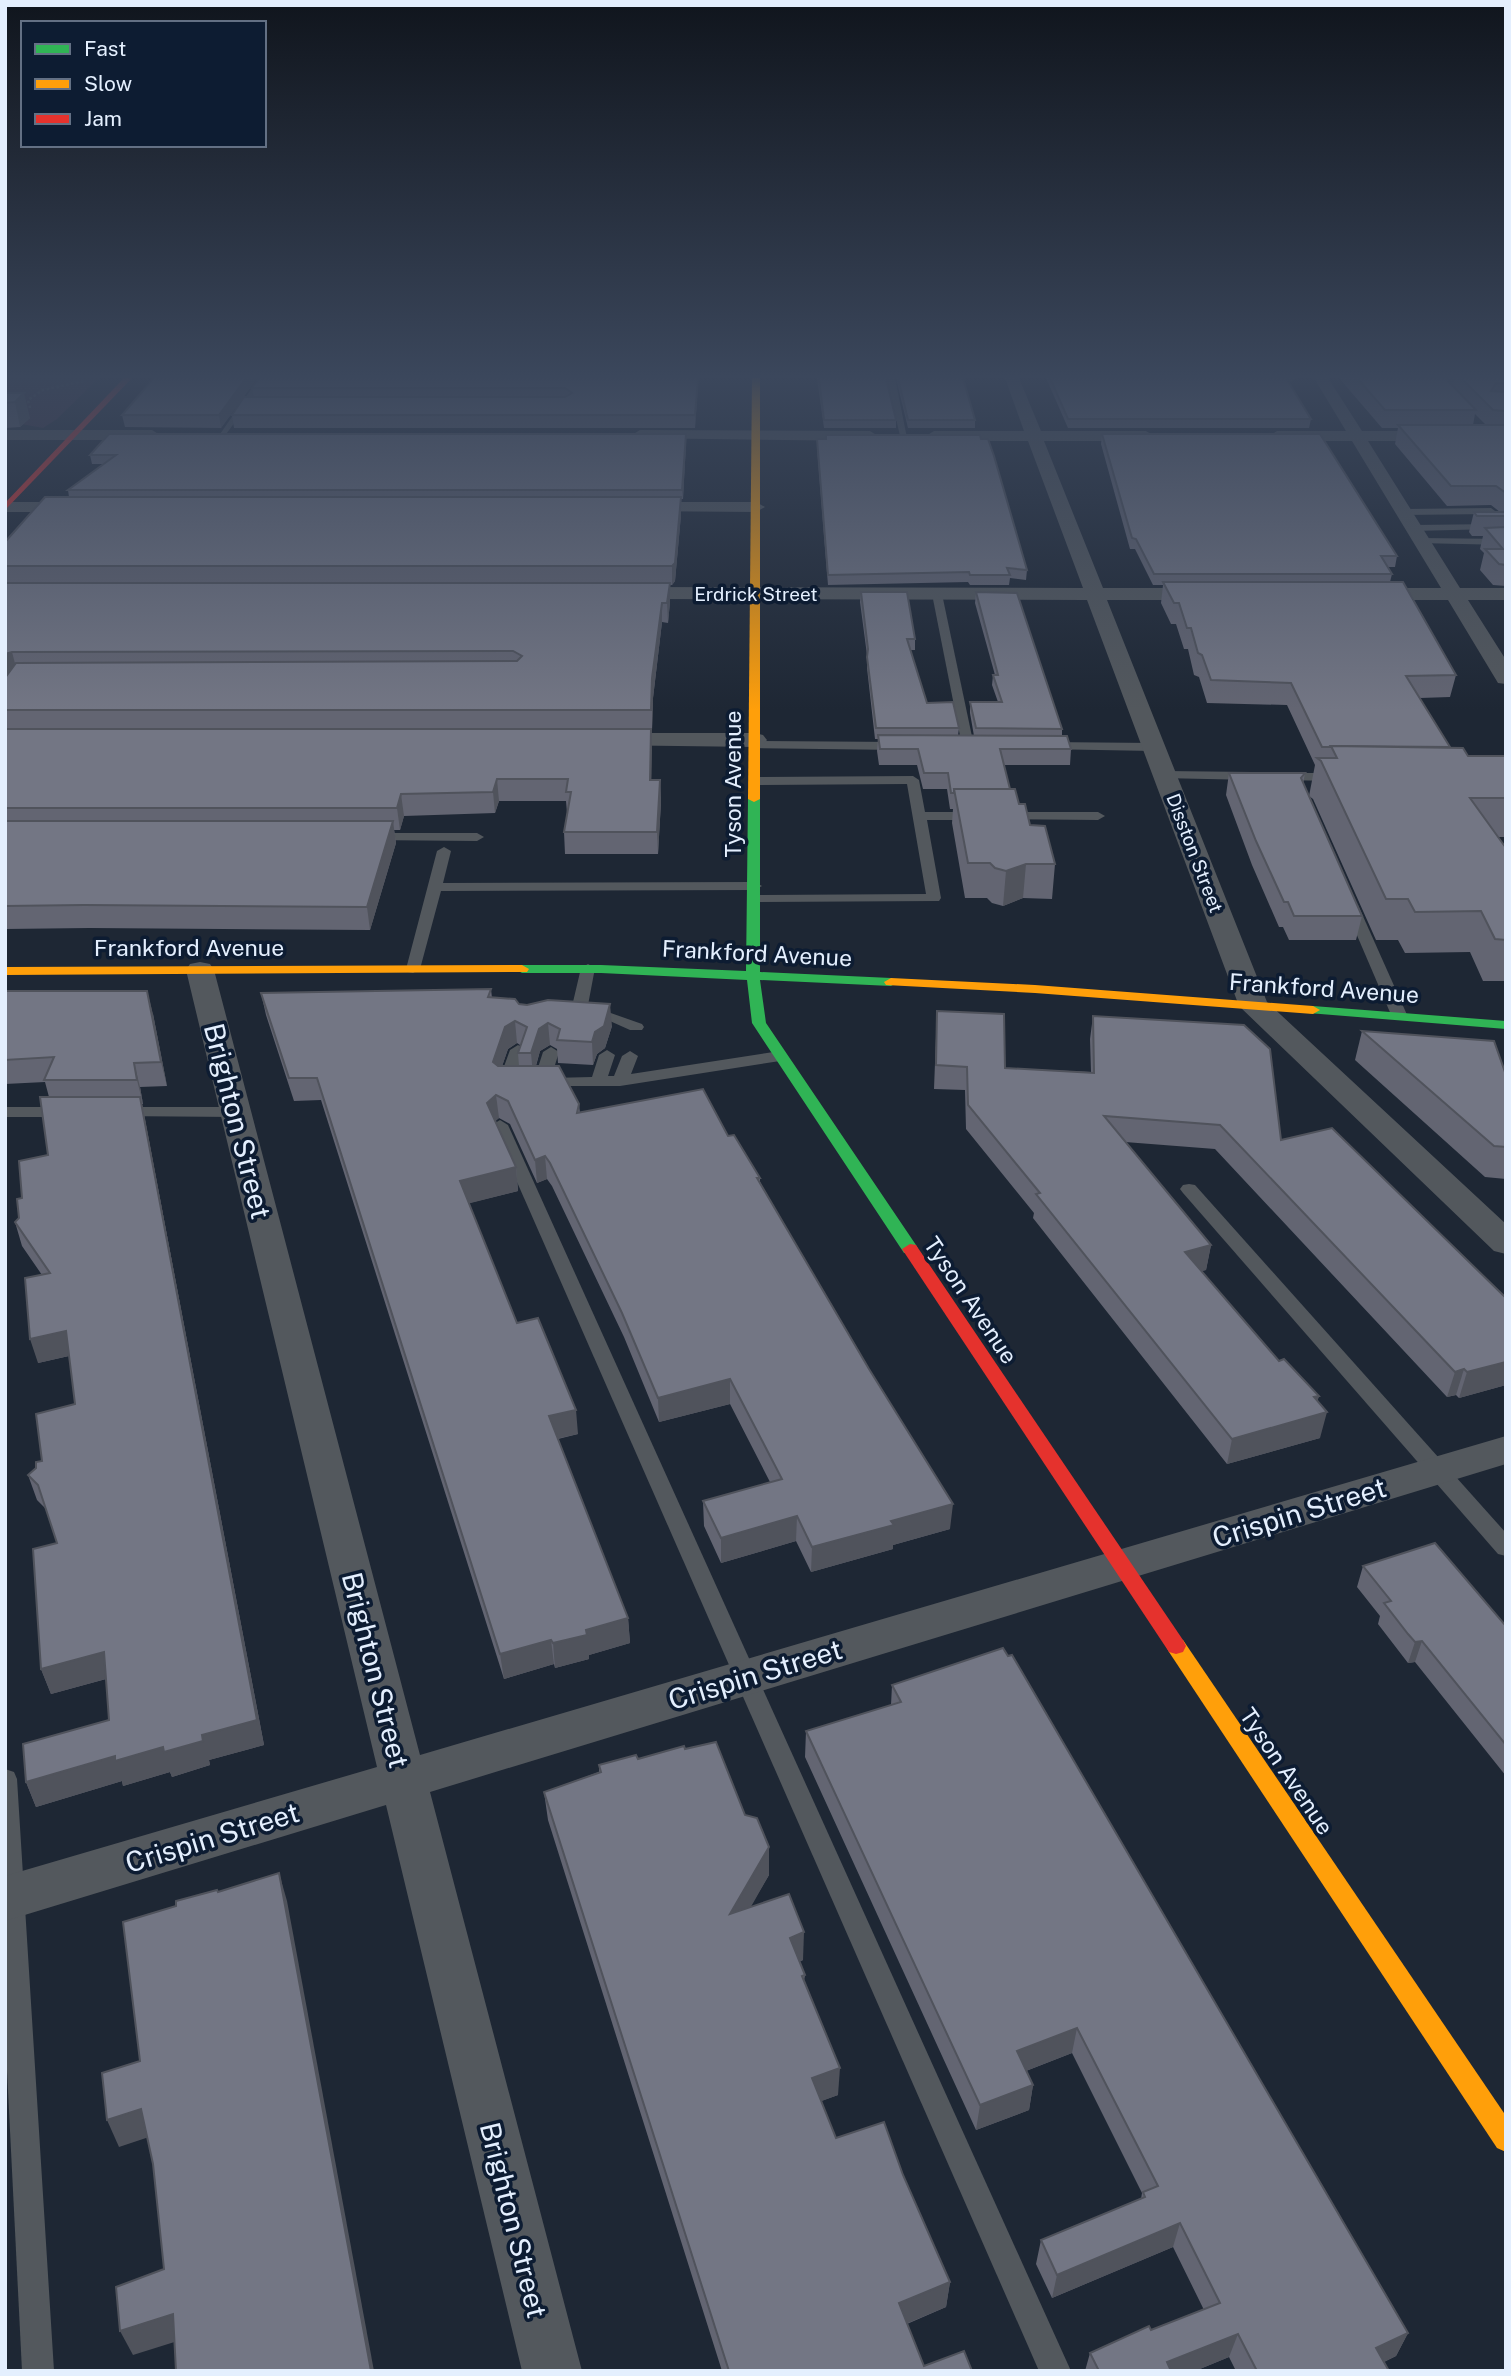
<svg xmlns="http://www.w3.org/2000/svg" width="1511" height="2376" font-family="'Public Sans',sans-serif">
<style>
.green{fill:#3e3044}
.lines{fill:none;stroke-linecap:round;stroke-linejoin:round}
.path{stroke:#545a5f;stroke-width:2.5;stroke-dasharray:2.5 2.5;stroke-linecap:butt}
.lane{fill:#53585d;fill-rule:evenodd}
.street{fill:#53585d;fill-rule:evenodd}
.fast{fill:#30b455;fill-rule:evenodd}
.slow{fill:#ff9f0a;fill-rule:evenodd}
.jam{fill:#e5322d;fill-rule:evenodd}
.wall{fill:#636572;fill-rule:evenodd}
.shaded-wall{fill:#50535c}
.building{fill:#737684;stroke:#50535c;stroke-width:2}
.labels{text-anchor:middle;dominant-baseline:central;stroke-width:7;stroke-linejoin:round;paint-order:stroke}
.far-street-label{font-size:19px;fill:#e4effe;stroke:#0d1c32}
.street-label{font-size:23px;fill:#e4effe;stroke:#0d1c32}
.near-street-label{font-size:28px;fill:#e4effe;stroke:#0d1c32}
</style>
<rect width="100%" height="100%" fill="#1e2734"/>
<polygon class="green" points="5,378 99,378 57,419 43,428 5,421"/>
<g class="lines">
<polyline class="path" points="30,408 28,400 43,390 84,381"/>
<g class="lane">
<polygon points="259,378 267,378 224,437 218,437"/>
<polygon points="887,378 895,378 907,438 900,436"/>
<polygon points="1491,508 1506,519 1506,527 1489,514 1404,515 1399,512 1404,509"/>
<polygon points="1497,524 1499,526 1494,529 1413,531 1408,528 1413,525"/>
<polygon points="1421,538 1506,539 1506,545 1418,543 1416,541"/>
<polygon points="937,591 942,594 974,746 968,750 962,746 932,594"/>
<polygon points="755,741 899,742 905,746 899,750 751,748 749,745"/>
<polygon points="1046,742 1154,743 1160,747 1154,751 1042,749 1040,746"/>
<polygon points="1165,771 1253,772 1259,776 1253,780 1161,778 1159,775"/>
<polygon points="1281,773 1337,773 1343,777 1337,781 1277,780 1275,777"/>
<polygon points="913,776 919,780 925,812 975,812 982,816 975,820 927,820 941,898 939,901 749,902 747,899 754,895 926,894 907,784 755,785 749,781 755,777"/>
<polygon points="1006,812 1098,812 1105,816 1098,820 1001,819 999,816"/>
<polygon points="372,833 477,833 484,837 477,841 367,840 365,837"/>
<polygon points="444,847 451,851 443,883 755,882 762,886 755,890 441,891 420,969 413,973 408,972 406,969 437,851"/>
<polygon points="1351,901 1358,905 1408,1017 1405,1020 1395,1020 1392,1017 1344,905"/>
<polygon points="588,964 595,968 588,1005 642,1024 644,1027 642,1030 630,1030 583,1009 563,1016 558,1014 555,1011 573,1002 581,968"/>
<polygon points="518,1045 526,1050 515,1079 518,1083 510,1088 500,1086 498,1083 510,1050"/>
<polygon points="551,1047 559,1052 551,1078 592,1077 599,1055 607,1050 615,1055 608,1076 614,1076 622,1056 630,1051 638,1056 631,1074 780,1051 788,1056 780,1061 620,1086 535,1086 533,1083 543,1052"/>
<polygon points="5,1107 64,1107 72,1112 64,1117 5,1117"/>
<polygon points="120,1107 236,1107 244,1112 236,1117 114,1116 112,1112"/>
<polygon points="500,1120 508,1125 1071,2371 1039,2371 492,1125"/>
<polygon points="1189,1184 1195,1185 1506,1533 1506,1556 1498,1554 1183,1193 1180,1189 1183,1185"/>
<polygon points="5,1769 14,1772 17,1779 54,2371 22,2371 5,2030"/>
</g>
<g class="street">
<polygon points="1005,378 1019,378 1041,431 1146,431 1154,436 1146,441 1044,441 1103,588 1207,588 1214,590 1217,594 1214,598 1207,600 1107,600 1267,1002 1506,1224 1506,1254 1494,1251 1239,1006 1087,600 624,599 617,597 614,593 617,589 624,587 1083,588 1028,441 934,441 926,436 934,431 1024,431"/>
<polygon points="1314,378 1328,378 1362,431 1506,431 1506,441 1368,441 1460,588 1506,588 1506,600 1468,600 1506,660 1506,684 1498,683 1495,678 1448,600 1366,600 1359,598 1356,594 1359,590 1366,588 1441,588 1352,441 1277,441 1269,436 1277,431 1346,431"/>
<polygon points="5,430 152,430 160,435 152,440 5,440"/>
<polygon points="640,430 870,431 878,436 870,441 634,438 632,435"/>
<polygon points="5,502 80,502 89,507 80,512 5,512"/>
<polygon points="638,502 756,502 765,507 756,512 632,511 629,507"/>
<polygon points="607,733 755,733 763,735 767,740 763,745 755,747 599,745 595,740 599,735"/>
<polygon points="200,962 210,964 214,970 420,1755 1506,1436 1506,1464 430,1792 582,2371 522,2371 386,1805 5,1921 5,1876 377,1767 186,970 190,964"/>
</g>
<g class="fast">
<polygon points="754,796 760,799 760,972 891,978 898,982 891,986 760,980 766,1023 916,1245 918,1249 916,1253 904,1253 752,1023 747,980 601,973 522,973 515,969 522,965 601,965 746,971 748,799"/>
<polygon points="1313,1006 1506,1021 1506,1029 1308,1013 1306,1010 1308,1007"/>
</g>
<g class="slow">
<polygon points="752,378 760,378 760,799 754,802 748,799"/>
<polygon points="522,965 529,969 527,972 5,975 5,967"/>
<polygon points="891,978 1035,985 1313,1006 1320,1010 1313,1014 1035,993 886,985 884,982"/>
<polygon points="1176,1638 1183,1640 1506,2116 1506,2152 1497,2148 1169,1652 1166,1646 1169,1640"/>
</g>
<g class="jam">
<polygon points="124,378 132,378 5,510 5,503"/>
<polygon points="910,1244 916,1245 1183,1640 1186,1646 1183,1652 1176,1654 1169,1652 902,1249"/>
</g>
</g>
<g class="wall">
<polygon points="154,378 257,378 221,428 125,427 122,415"/>
<polygon points="817,378 886,378 896,420 896,428 824,428"/>
<polygon points="896,378 963,378 975,420 975,428 908,428"/>
<polygon points="1046,378 1296,378 1288,383 1311,419 1309,428 1068,428"/>
<path d="M 1339,378 L 1506,378 L 1506,586 L 1493,585 L 1480,570 L 1484,553 L 1480,549 L 1483,536 L 1472,536 L 1469,532 L 1474,512 L 1500,512 L 1491,505 L 1447,506 L 1395,444 L 1398,428 L 1382,428 ZM 1475,414 L 1486,425 L 1473,425 Z"/>
<polygon points="698,384 695,428 234,428 232,415 254,397 252,388"/>
<polygon points="5,393 30,418 20,427 5,428"/>
<polygon points="1102,434 1397,556 1395,567 1388,567 1392,574 1390,582 1456,675 1450,697 1420,698 1450,747 1468,756 1506,756 1506,837 1498,837 1506,848 1506,981 1483,981 1470,952 1405,953 1398,940 1376,940 1313,799 1309,796 1315,765 1287,705 1207,703 1199,677 1194,675 1188,649 1184,649 1176,624 1171,624 1161,603 1163,585 1153,585 1135,549 1130,549 1101,444"/>
<polygon points="826,435 1027,570 1026,580 1010,578 1009,585 970,585 968,582 828,585 817,448 817,439 826,439"/>
<polygon points="686,443 683,499 681,499 681,515 675,581 672,585 670,585 670,602 668,623 662,622 653,698 652,730 651,730 651,780 660,780 661,802 658,854 565,854 564,832 567,813 566,801 499,801 495,813 404,816 400,830 394,830 396,843 370,930 90,928 5,929 5,542 69,497 68,490 104,464 92,464 90,455"/>
<polygon points="861,592 915,639 915,650 910,650 927,703 959,728 958,736 974,736 970,713 970,702 998,702 992,685 993,675 995,675 975,603 976,592 1062,729 1062,736 1071,749 1070,765 1004,765 1010,789 1030,825 1055,864 1052,899 1023,898 1003,906 992,903 987,898 965,898 952,823 953,809 950,809 947,789 923,789 917,765 879,765 877,751 878,739 875,739 867,668 867,655 860,602"/>
<polygon points="1229,773 1305,773 1303,784 1362,916 1356,940 1289,940 1283,927 1279,927 1252,865 1226,795"/>
<path d="M 491,989 L 492,998 L 612,1026 L 605,1048 L 597,1054 L 593,1065 L 558,1063 L 557,1049 L 550,1045 L 540,1051 L 536,1066 L 579,1104 L 580,1113 L 728,1136 L 760,1178 L 760,1182 L 950,1529 L 893,1545 L 893,1549 L 811,1572 L 796,1541 L 721,1563 L 704,1526 L 703,1501 L 770,1482 L 730,1404 L 659,1422 L 624,1337 L 552,1186 L 547,1179 L 537,1183 L 510,1124 L 499,1118 L 495,1121 L 516,1167 L 518,1191 L 469,1203 L 517,1323 L 578,1434 L 558,1439 L 628,1618 L 630,1643 L 589,1655 L 589,1659 L 555,1668 L 554,1664 L 504,1679 L 321,1100 L 294,1101 L 266,1015 L 261,993 ZM 517,1043 L 520,1045 L 518,1053 L 519,1066 L 502,1066 L 508,1049 Z"/>
<polygon points="5,991 153,1014 167,1086 140,1087 143,1104 142,1104 264,1745 209,1760 210,1765 172,1777 170,1772 123,1786 122,1781 36,1807 26,1782 109,1720 106,1679 51,1694 41,1669 57,1543 46,1509 37,1500 28,1475 36,1468 42,1461 75,1404 69,1356 38,1363 42,1275 22,1246 15,1222 19,1218 22,1198 48,1155 49,1097 45,1082 5,1084"/>
<polygon points="937,1011 1005,1068 1091,1072 1090,1039 1093,1016 1281,1140 1506,1298 1506,1385 1459,1398 1456,1395 1447,1397 1215,1149 1125,1142 1211,1245 1206,1270 1201,1271 1279,1361 1319,1396 1317,1401 1320,1438 1227,1464 1033,1218 1034,1213 966,1129 965,1090 934,1089"/>
<polygon points="1362,1031 1506,1075 1506,1179 1485,1177 1355,1060"/>
<polygon points="1363,1566 1506,1626 1506,1776 1415,1662 1408,1663 1378,1624 1380,1616 1357,1587"/>
<polygon points="892,1685 1408,2333 1396,2356 1384,2362 1389,2371 1236,2371 1229,2357 1195,2371 1085,2371 1090,2353 1204,2310 1173,2247 1052,2298 1036,2264 1041,2240 1141,2199 1142,2193 1072,2053 1026,2071 1033,2085 1029,2110 976,2130 805,1757 806,1731 891,1705"/>
<polygon points="685,1749 745,1815 769,1875 750,1907 803,1960 799,1962 805,1975 804,1981 838,2095 821,2101 836,2138 903,2175 950,2282 946,2307 907,2324 924,2366 972,2371 722,2371 548,1820 544,1792 599,1772 599,1765 638,1759"/>
</g>
<g class="shaded-wall">
<polygon points="246,378 257,378 221,428 219,415"/>
<polygon points="698,378 698,384 695,428 695,415"/>
<polygon points="1286,378 1296,378 1284,387"/>
<polygon points="1447,378 1455,378 1452,390"/>
<polygon points="24,393 30,418 20,427 15,402"/>
<polygon points="686,434 686,443 683,499 682,490"/>
<polygon points="681,497 681,515 675,581 672,585 672,566"/>
<polygon points="670,583 670,602 668,623 667,603"/>
<polygon points="662,603 662,622 653,698 652,730 652,678"/>
<polygon points="12,652 17,671 5,682 5,654"/>
<polygon points="651,729 652,750 651,802 650,780"/>
<polygon points="497,779 499,801 495,813 493,792"/>
<polygon points="660,780 661,802 658,854 657,832"/>
<polygon points="401,794 404,816 400,830 397,808"/>
<polygon points="393,821 396,843 370,930 367,907"/>
<polygon points="1026,864 1023,898 1003,906 1006,871"/>
<polygon points="147,991 153,1014 167,1086 161,1062"/>
<polygon points="610,1004 612,1026 605,1048 597,1054 593,1065 592,1042 595,1032"/>
<polygon points="515,1021 517,1043 508,1049 496,1084 493,1062 505,1027"/>
<polygon points="548,1023 550,1045 540,1051 533,1075 531,1053 539,1029"/>
<polygon points="134,1063 140,1087 143,1104 137,1080"/>
<polygon points="496,1095 499,1118 490,1126 487,1103"/>
<polygon points="140,1097 145,1120 264,1745 209,1760 210,1765 172,1777 170,1772 123,1786 122,1781 36,1807 26,1782 115,1756 163,1747"/>
<polygon points="545,1156 547,1179 537,1183 535,1160"/>
<polygon points="516,1167 518,1191 463,1205 460,1181"/>
<polygon points="1211,1245 1206,1270 1180,1276 1185,1252"/>
<polygon points="66,1331 73,1355 38,1363 30,1339"/>
<polygon points="1506,1362 1506,1385 1459,1398 1467,1372"/>
<polygon points="1464,1369 1456,1395 1447,1397 1455,1372"/>
<polygon points="730,1379 730,1404 659,1422 658,1398"/>
<polygon points="1319,1396 1313,1416 1327,1412 1320,1438 1227,1464 1232,1439 1314,1397"/>
<polygon points="576,1410 578,1434 551,1440 549,1416"/>
<polygon points="953,1504 950,1529 893,1545 893,1549 811,1572 812,1547 891,1521"/>
<polygon points="797,1516 796,1541 721,1563 721,1538"/>
<polygon points="628,1618 630,1643 589,1655 589,1659 555,1668 553,1643 586,1630"/>
<polygon points="551,1640 554,1664 504,1679 500,1654"/>
<polygon points="1422,1641 1415,1662 1408,1663 1415,1642"/>
<polygon points="104,1652 113,1677 51,1694 41,1669"/>
<polygon points="769,1847 769,1875 731,1942 730,1914"/>
<polygon points="279,1873 287,1901 374,2371 371,2371"/>
<polygon points="804,1932 803,1960 789,1965 790,1938"/>
<polygon points="1077,2028 1072,2053 1013,2076 1017,2051"/>
<polygon points="840,2068 838,2095 811,2105 812,2078"/>
<polygon points="1033,2085 1029,2110 976,2130 980,2105"/>
<polygon points="141,2109 152,2136 119,2147 107,2120"/>
<polygon points="1180,2223 1173,2247 1052,2298 1057,2275"/>
<polygon points="950,2282 946,2307 896,2328 899,2303"/>
<polygon points="173,2314 184,2339 133,2355 120,2331"/>
<polygon points="1408,2333 1396,2356 1365,2371 1376,2348"/>
<polygon points="1238,2334 1229,2357 1195,2371 1164,2371 1167,2362"/>
</g>
<g class="building">
<polygon points="154,378 246,378 219,415 122,415"/>
<polygon points="259,378 698,378 695,415 232,415 244,397 565,397 572,393 565,388 252,388"/>
<polygon points="819,378 886,378 896,420 824,420"/>
<polygon points="898,378 963,378 975,420 908,420"/>
<polygon points="1050,378 1286,378 1311,419 1068,419"/>
<polygon points="1357,378 1448,378 1448,381 1476,410 1385,410"/>
<polygon points="1461,378 1506,378 1506,383 1496,383 1491,391 1506,392 1506,411 1493,410"/>
<polygon points="5,393 24,393 15,402 5,403"/>
<polygon points="1398,425 1506,425 1506,493 1496,486 1451,486"/>
<polygon points="109,434 686,434 682,490 68,490 116,455 90,455"/>
<polygon points="1102,434 1320,434 1397,556 1381,556 1392,574 1154,574 1136,539 1132,538"/>
<polygon points="826,435 980,435 981,439 988,439 994,456 1027,570 1007,568 1010,575 970,575 969,572 828,575 817,439 826,439"/>
<polygon points="45,497 681,497 675,563 672,566 5,566 5,542"/>
<polygon points="1474,512 1506,512 1506,516 1477,516"/>
<polygon points="1506,527 1506,565 1499,564 1485,549 1503,549 1485,528"/>
<polygon points="1163,582 1403,582 1456,675 1406,676 1450,747 1331,746 1332,747 1322,747 1291,683 1211,680 1202,655 1198,653 1191,628 1187,628 1179,603 1174,603"/>
<polygon points="5,583 670,583 667,603 662,603 652,678 651,710 5,710 5,678 16,663 517,661 522,656 513,651 12,652 5,654"/>
<polygon points="861,592 907,592 915,639 907,639 927,703 953,702 959,728 876,728 867,657 868,649"/>
<polygon points="976,592 1017,593 1062,729 976,728 970,702 1002,702 993,675 998,675"/>
<polygon points="5,729 651,729 650,780 660,780 657,832 564,832 571,792 566,792 568,779 497,779 493,792 401,794 397,808 5,808"/>
<polygon points="878,735 1067,736 1071,749 1000,749 1010,789 954,789 954,793 951,793 948,773 924,773 918,749 880,749"/>
<polygon points="1331,746 1463,748 1468,756 1506,756 1506,798 1470,798 1506,848 1506,940 1495,939 1481,911 1415,912 1408,899 1386,899 1321,761 1317,758 1337,758"/>
<polygon points="1229,773 1305,773 1301,778 1362,916 1294,916 1288,902 1284,902 1256,841"/>
<polygon points="954,789 1015,789 1019,804 1025,804 1030,825 1045,826 1055,864 1026,864 1006,871 995,868 990,863 968,863"/>
<polygon points="5,821 393,821 367,907 84,905 5,906"/>
<polygon points="491,989 488,997 515,999 519,1004 527,1005 548,1000 610,1004 604,1026 595,1032 592,1042 557,1040 560,1029 548,1023 539,1029 531,1053 518,1053 527,1027 515,1021 505,1027 493,1062 498,1066 559,1066 579,1104 577,1113 703,1089 728,1136 734,1135 760,1178 757,1178 869,1369 953,1504 891,1521 894,1525 812,1547 797,1516 721,1538 703,1501 782,1479 730,1379 658,1398 622,1313 550,1163 545,1156 535,1160 508,1101 496,1095 487,1103 516,1167 460,1181 517,1323 538,1318 576,1410 549,1416 628,1618 586,1630 587,1635 553,1643 551,1640 500,1654 317,1078 289,1078 261,993"/>
<polygon points="5,991 147,991 161,1062 134,1063 137,1080 44,1080 54,1057 5,1060"/>
<polygon points="937,1011 1004,1014 1005,1068 1094,1073 1093,1016 1244,1025 1270,1049 1281,1140 1332,1128 1506,1298 1506,1362 1467,1372 1464,1369 1455,1372 1220,1125 1104,1116 1211,1245 1185,1252 1279,1361 1284,1359 1319,1396 1314,1397 1327,1412 1232,1439 1036,1194 1040,1193 968,1105 967,1067 936,1065"/>
<polygon points="1362,1031 1494,1041 1506,1075 1506,1147 1494,1146"/>
<polygon points="40,1097 140,1097 257,1720 202,1735 203,1741 164,1752 163,1747 115,1761 115,1756 26,1782 23,1744 109,1720 104,1652 41,1669 33,1549 57,1543 38,1485 28,1475 36,1468 36,1462 42,1461 36,1414 75,1404 66,1331 30,1339 25,1278 50,1273 15,1222 19,1218 17,1199 22,1198 19,1161 48,1155"/>
<polygon points="1435,1543 1506,1626 1506,1745 1422,1641 1415,1642 1408,1634 1384,1603 1391,1601 1363,1566"/>
<polygon points="1003,1648 1008,1656 1012,1655 1408,2333 1376,2348 1389,2371 1257,2371 1238,2334 1167,2362 1171,2371 1099,2371 1090,2353 1149,2326 1151,2330 1220,2303 1180,2223 1057,2275 1041,2240 1145,2197 1143,2192 1158,2186 1077,2028 1017,2051 1033,2085 980,2105 806,1731 901,1702 892,1685"/>
<polygon points="716,1742 745,1815 757,1818 769,1847 730,1914 789,1894 804,1932 790,1938 805,1975 802,1976 840,2068 812,2078 836,2138 884,2122 903,2175 950,2282 899,2303 924,2366 964,2351 972,2371 729,2371 544,1792 601,1772 599,1765 636,1755 638,1759 684,1746 685,1749"/>
<polygon points="279,1873 371,2371 176,2371 173,2314 120,2331 116,2287 164,2269 153,2164 141,2109 107,2120 102,2073 140,2061 123,1922 176,1906 176,1901 217,1890 218,1892"/>
</g>
<linearGradient id="sky" x2="0" y2="1"><stop stop-color="#10151d"/><stop offset="0.53" stop-color="#3b475c"/><stop offset="1" stop-color="#3b475c" stop-opacity="0"/></linearGradient>
<rect width="1511" height="710" fill="url(#sky)"/>
<g class="labels">
<g class="far-street-label">
<text x="756" y="594">Erdrick Street</text>
<text transform="translate(1195 853) rotate(69)">Disston Street</text>
</g>
<g class="street-label">
<text transform="translate(732 784) rotate(-90)">Tyson Avenue</text>
<text x="189" y="947">Frankford Avenue</text>
<text transform="translate(757 953) rotate(3)">Frankford Avenue</text>
<text transform="translate(1324 988) rotate(4)">Frankford Avenue</text>
<text transform="translate(971 1300) rotate(56)">Tyson Avenue</text>
<text transform="translate(1287 1771) rotate(56)">Tyson Avenue</text>
</g>
<g class="near-street-label">
<text transform="translate(238 1121) rotate(76)">Brighton Street</text>
<text transform="translate(1299 1512) rotate(-17)">Crispin Street</text>
<text transform="translate(376 1670) rotate(76)">Brighton Street</text>
<text transform="translate(755 1674) rotate(-17)">Crispin Street</text>
<text transform="translate(212 1837) rotate(-17)">Crispin Street</text>
<text transform="translate(514 2220) rotate(76)">Brighton Street</text>
</g>
</g>
<rect width="1511" height="2376" fill="none" stroke="#e4effe" stroke-width="14"/>
<rect x="21" y="21" width="245" height="126" fill="#0d1c32" stroke="#637084" stroke-width="2"/>
<rect x="35" y="44" width="35" height="10" fill="#30b455" stroke="#637084" stroke-width="2"/>
<text x="84" y="56" font-size="21" fill="#e4effe">Fast</text>
<rect x="35" y="79" width="35" height="10" fill="#ff9f0a" stroke="#637084" stroke-width="2"/>
<text x="84" y="91" font-size="21" fill="#e4effe">Slow</text>
<rect x="35" y="114" width="35" height="10" fill="#e5322d" stroke="#637084" stroke-width="2"/>
<text x="84" y="126" font-size="21" fill="#e4effe">Jam</text>
</svg>
